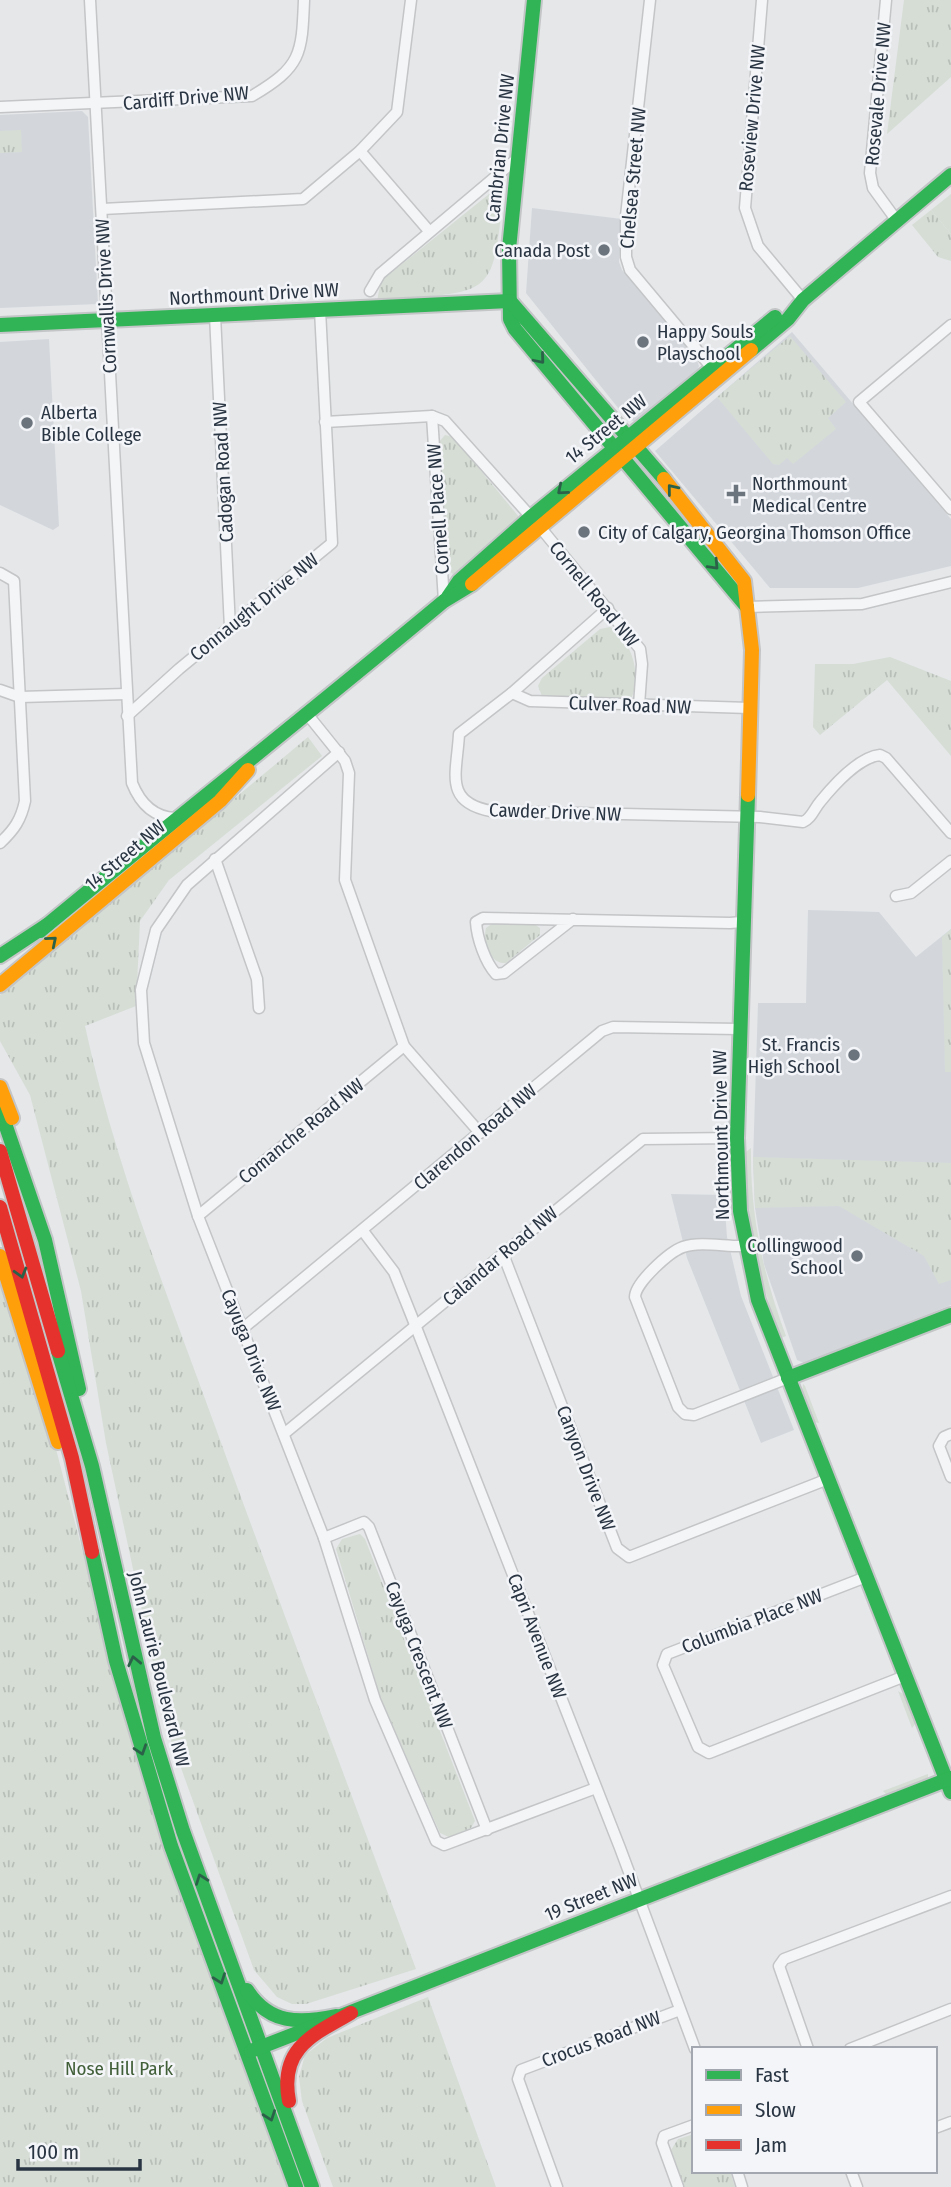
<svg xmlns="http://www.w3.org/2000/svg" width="951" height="2187" font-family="'Fira Sans Condensed',sans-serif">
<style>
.built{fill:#d3d7dc}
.grass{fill:#d6ddd5}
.park{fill:url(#park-tufts)}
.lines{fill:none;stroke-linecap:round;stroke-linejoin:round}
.street-casing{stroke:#c3c5c7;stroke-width:13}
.fast-casing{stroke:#c3c5c7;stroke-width:18}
.slow-casing{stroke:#c3c5c7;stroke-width:18}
.jam-casing{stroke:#c3c5c7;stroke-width:18}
.street{stroke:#f4f5f6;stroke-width:10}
.fast{stroke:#30b455;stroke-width:14}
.slow{stroke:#ff9f0a;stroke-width:14}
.jam{stroke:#e5322d;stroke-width:14}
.oneway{stroke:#2c6149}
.poi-dot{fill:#6b737d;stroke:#f3f5f8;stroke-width:2.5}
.labels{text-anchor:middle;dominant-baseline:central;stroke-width:5;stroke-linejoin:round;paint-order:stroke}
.street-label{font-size:19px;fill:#2a3543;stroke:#f3f5f8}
.poi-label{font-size:19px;fill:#2a3543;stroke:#f3f5f8;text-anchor:start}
.park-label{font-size:19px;fill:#415f38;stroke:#f3f5f8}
</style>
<defs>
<pattern id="park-tufts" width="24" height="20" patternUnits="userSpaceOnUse" patternTransform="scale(1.75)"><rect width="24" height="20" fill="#d6ddd5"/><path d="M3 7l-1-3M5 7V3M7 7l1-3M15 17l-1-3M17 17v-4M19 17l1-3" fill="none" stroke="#b8beb8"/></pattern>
</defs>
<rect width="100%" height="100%" fill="#e5e7e9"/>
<g class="built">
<polygon points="82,111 88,117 98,304 0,308 0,115"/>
<polygon points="532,208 622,219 619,262 622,270 697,360 699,366 696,373 637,422 627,419 526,293"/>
<polygon points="792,332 951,519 951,566 858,588 770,588 655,451"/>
<polygon points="49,339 59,526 53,530 0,505 0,342"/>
<polygon points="808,910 879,912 916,957 951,929 951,1305 804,1363 797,1360 764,1264 755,1208 753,1161 758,1003 806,1003"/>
<polygon points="671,1194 724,1195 727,1237 741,1296 794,1430 761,1443 687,1258"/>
</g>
<g class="grass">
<polygon points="951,194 951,234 931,210"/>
<path d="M 751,1148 C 750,1215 763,1274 786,1336 L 781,1338 C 758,1277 746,1218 746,1152 Z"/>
<polygon points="803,1384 805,1386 819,1423 814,1422 802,1393"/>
<polygon points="898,1691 905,1695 916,1723 912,1728"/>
<polygon points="928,1774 928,1779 887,1795 883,1791"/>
</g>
<g class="park">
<polygon points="904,0 951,0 951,77 887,134"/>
<polygon points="21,130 22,152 0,153 0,131"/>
<path d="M 504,182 C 493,305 494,289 377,301 L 381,281 Z"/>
<polygon points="931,210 951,234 951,261 938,257 912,225"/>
<polygon points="790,336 846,402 828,418 836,429 793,464 787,458 779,465 773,464 717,397"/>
<polygon points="445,435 453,437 519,517 454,575 447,569 439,442"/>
<path d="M 610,627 C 632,641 641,673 632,697 L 626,701 L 542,696 L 538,686 L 542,678 L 600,629 Z"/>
<polygon points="890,657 951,681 951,756 887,680 820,735 813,727 815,664 853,664"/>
<path d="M 308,737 L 322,756 L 169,880 L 140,921 L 136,1006 L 85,1026 C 114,1161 165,1289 212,1418 C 279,1602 348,1785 416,1969 L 306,2004 L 292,2004 L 277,1997 L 254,1970 L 168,1732 L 106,1443 L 81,1291 L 30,1095 L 0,1041 L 0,995 Z"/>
<path d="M 493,923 L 534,924 L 540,928 L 540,935 L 506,963 C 490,965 482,942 486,928 Z"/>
<polygon points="951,929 951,1072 945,1072 942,937"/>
<polygon points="753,1157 951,1163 951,1280 939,1284 924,1256 839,1206 755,1208"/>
<polygon points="0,1275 49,1422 139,1770 291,2187 0,2187"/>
<polygon points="360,1534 365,1539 475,1821 471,1828 449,1837 440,1833 381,1699 336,1549 342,1539"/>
<polygon points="428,1997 496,2187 333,2187 302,2101 299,2077 305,2055 327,2038"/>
<polygon points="694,2134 694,2171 730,2171 735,2187 684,2187 671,2150 678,2139"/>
</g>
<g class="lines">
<defs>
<g id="street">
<path d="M 90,0 L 132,783 C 140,803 153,817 175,818"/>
<polyline points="650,0 626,216 626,257 630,270 712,368"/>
<polyline points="762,0 745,208 758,246 803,300"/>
<polyline points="886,0 870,173 873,188 897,221"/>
<path d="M 0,107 L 252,96 C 301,67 302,55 304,0"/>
<polyline points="360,151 429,231"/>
<polyline points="102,209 303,199 360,151 397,112 411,0"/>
<polyline points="370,291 380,274 519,157"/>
<polyline points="215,315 230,628"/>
<polyline points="951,325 859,402 951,509"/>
<polyline points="432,416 444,601"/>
<polyline points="325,422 432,416 445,421 531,517"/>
<polyline points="540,527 640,649 642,664 639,705"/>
<path d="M 0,573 L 14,581 L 25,801 C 21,820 14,830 0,843"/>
<polyline points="747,607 862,604 951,582"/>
<path d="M 608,608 L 512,693 L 459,734 C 457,773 443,802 491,811 L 760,817 L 803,822 C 811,819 814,809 820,802 C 833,786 859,757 880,755 L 886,758 L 951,833"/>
<polyline points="0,690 20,697 126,694"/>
<polyline points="512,693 530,701 749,708"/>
<polyline points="308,715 345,761 349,773 345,880 404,1046 480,1133"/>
<polyline points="127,716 179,669 332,543 320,310"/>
<polyline points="339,752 187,885 156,930 141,990 144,1043 198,1216 324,1538 375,1700 436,1841 444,1845 596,1788"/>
<polyline points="215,859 257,979 259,1008"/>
<polyline points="896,896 911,893 951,861"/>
<path d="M 573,919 L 504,973 L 496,974 C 485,962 477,938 476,922 L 483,918 L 730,923 L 742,922"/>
<polyline points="198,1216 404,1046"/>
<polyline points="363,1231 394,1272 412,1317 620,1848 695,2049"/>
<path d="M 745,1246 C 726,1247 701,1241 683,1247 C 669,1252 635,1283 635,1297 L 678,1407 L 685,1414 L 694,1415 L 788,1378"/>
<polyline points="503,1254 617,1548 629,1557 828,1479"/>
<polyline points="241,1330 602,1031 613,1027 739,1029"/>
<polyline points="285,1433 643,1139 737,1138"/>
<polyline points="951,1434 944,1437 939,1446 951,1477"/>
<polyline points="324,1538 364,1522 369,1527 487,1830"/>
<polyline points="866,1577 667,1654 663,1665 698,1747 709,1753 905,1676"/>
<polyline points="808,2049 779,1966 784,1959 951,1896"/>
<polyline points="850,2049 951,2009"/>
<polyline points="935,2128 951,2122"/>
<polyline points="737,2171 742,2187"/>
<polyline points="851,2171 857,2187"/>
<polyline points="557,2187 518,2079 521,2070 680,2010"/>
<polyline points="678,2187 662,2143 664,2136 694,2125"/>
</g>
<g id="fast">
<polyline points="534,0 509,249 510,319 515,329 747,607"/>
<polyline points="0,325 510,301 664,479"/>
<polyline points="751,350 788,319 803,300 951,175"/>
<polyline points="448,597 459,581 531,517 775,317"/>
<polyline points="748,795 737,1138 740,1211 758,1300 951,1792"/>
<path d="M 40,931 C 174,820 310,713 444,601 L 472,584"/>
<polyline points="0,956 47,925"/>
<polyline points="0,1109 45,1240 79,1389"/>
<polyline points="58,1351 92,1466 154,1738 183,1831 312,2187"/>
<polyline points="788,1378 951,1315"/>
<polyline points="92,1552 116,1661 171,1846 296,2187"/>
<path d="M 247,1990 C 269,2024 299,2024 336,2016"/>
<polyline points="251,2051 951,1778"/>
</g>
<g id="slow">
<polyline points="664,479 744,581 752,650 748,795"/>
<polyline points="472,584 751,350"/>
<polyline points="0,985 220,801 248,770"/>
<polyline points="0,1087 12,1118"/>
<polyline points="0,1256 58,1442"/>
</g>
<g id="jam">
<polyline points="0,1151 58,1351"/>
<polyline points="0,1207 72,1458 92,1552"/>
<path d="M 289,2101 C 279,2049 312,2035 351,2013"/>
</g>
</defs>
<use href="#street" class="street-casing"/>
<use href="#fast" class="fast-casing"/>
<use href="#slow" class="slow-casing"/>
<use href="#jam" class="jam-casing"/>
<use href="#street" class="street"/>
<use href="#fast" class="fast"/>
<use href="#slow" class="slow"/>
<use href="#jam" class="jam"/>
</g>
<defs><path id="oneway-chevron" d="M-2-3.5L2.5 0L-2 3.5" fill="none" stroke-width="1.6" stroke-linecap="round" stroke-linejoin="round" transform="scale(1.75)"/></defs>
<g class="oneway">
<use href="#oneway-chevron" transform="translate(540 359) rotate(50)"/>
<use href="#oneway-chevron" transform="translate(672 489) rotate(-129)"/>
<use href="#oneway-chevron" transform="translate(562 490) rotate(140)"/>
<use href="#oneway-chevron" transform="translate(714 565) rotate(47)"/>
<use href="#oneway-chevron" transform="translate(52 941) rotate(-40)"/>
<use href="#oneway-chevron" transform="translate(21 1273) rotate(74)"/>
<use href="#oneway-chevron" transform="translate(134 1661) rotate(-102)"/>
<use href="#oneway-chevron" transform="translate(141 1750) rotate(72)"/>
<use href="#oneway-chevron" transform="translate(201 1879) rotate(-110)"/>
<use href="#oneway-chevron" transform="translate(220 1979) rotate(70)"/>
<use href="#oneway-chevron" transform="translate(270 2116) rotate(70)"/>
</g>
<g class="poi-dot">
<circle cx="604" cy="250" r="7"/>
<circle cx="643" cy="342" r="7"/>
<circle cx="27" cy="423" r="7"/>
<path d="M732.5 483.5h7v7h7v7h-7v7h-7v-7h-7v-7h7z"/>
<circle cx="584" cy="532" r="7"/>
<circle cx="854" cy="1055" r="7"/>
<circle cx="857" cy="1256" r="7"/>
</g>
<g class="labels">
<g class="street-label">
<text transform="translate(878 94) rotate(-85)">Rosevale Drive NW</text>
<text transform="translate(186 98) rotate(-5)">Cardiff Drive NW</text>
<text transform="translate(752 118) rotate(-85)">Roseview Drive NW</text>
<text transform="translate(500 148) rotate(-84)">Cambrian Drive NW</text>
<text transform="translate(633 178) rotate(-85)">Chelsea Street NW</text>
<text transform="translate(254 294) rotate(-3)">Northmount Drive NW</text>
<text transform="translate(106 296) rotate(-93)">Cornwallis Drive NW</text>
<text transform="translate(606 429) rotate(-39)">14 Street NW</text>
<text transform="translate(223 472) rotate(-93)">Cadogan Road NW</text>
<text transform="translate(438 509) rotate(-94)">Cornell Place NW</text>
<text transform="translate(594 594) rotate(51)">Cornell Road NW</text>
<text transform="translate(254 607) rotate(-39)">Connaught Drive NW</text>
<text transform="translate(630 705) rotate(2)">Culver Road NW</text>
<text transform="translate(555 812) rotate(2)">Cawder Drive NW</text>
<text transform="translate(125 855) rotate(-40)">14 Street NW</text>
<text transform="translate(301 1131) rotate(-39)">Comanche Road NW</text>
<text transform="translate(721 1135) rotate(-91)">Northmount Drive NW</text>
<text transform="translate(475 1137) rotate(-40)">Clarendon Road NW</text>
<text transform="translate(500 1256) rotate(-40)">Calandar Road NW</text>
<text transform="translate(251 1350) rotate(68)">Cayuga Drive NW</text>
<text transform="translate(586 1468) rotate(69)">Canyon Drive NW</text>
<text transform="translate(752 1621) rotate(-21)">Columbia Place NW</text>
<text transform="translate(537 1636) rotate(69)">Capri Avenue NW</text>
<text transform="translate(419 1655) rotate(69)">Cayuga Crescent NW</text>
<text transform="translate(159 1669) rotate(76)">John Laurie Boulevard NW</text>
<text transform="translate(591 1897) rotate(-22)">19 Street NW</text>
<text transform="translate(601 2039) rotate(-21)">Crocus Road NW</text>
</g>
<g class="poi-label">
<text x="590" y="250" text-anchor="end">Canada Post</text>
<text x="657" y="331">Happy Souls<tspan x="657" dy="22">Playschool</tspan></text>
<text x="41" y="412">Alberta<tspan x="41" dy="22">Bible College</tspan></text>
<text x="752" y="483">Northmount<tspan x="752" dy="22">Medical Centre</tspan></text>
<text x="598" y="532">City of Calgary, Georgina Thomson Office</text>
<text x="840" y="1044" text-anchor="end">St. Francis<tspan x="840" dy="22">High School</tspan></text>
<text x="843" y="1245" text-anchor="end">Collingwood<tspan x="843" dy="22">School</tspan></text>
</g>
<g class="park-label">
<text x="119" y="2068">Nose Hill Park</text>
</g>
</g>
<rect x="692" y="2047" width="245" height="126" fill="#f3f5f8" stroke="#a3a8b0" stroke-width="2"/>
<rect x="706" y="2070" width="35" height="10" fill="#30b455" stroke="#a3a8b0" stroke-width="2"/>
<text x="755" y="2082" font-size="21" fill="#2a3543">Fast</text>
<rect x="706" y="2105" width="35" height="10" fill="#ff9f0a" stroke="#a3a8b0" stroke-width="2"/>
<text x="755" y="2117" font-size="21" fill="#2a3543">Slow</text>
<rect x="706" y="2140" width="35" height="10" fill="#e5322d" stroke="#a3a8b0" stroke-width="2"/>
<text x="755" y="2152" font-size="21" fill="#2a3543">Jam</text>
<path d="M18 2159v10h122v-10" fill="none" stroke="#2a3543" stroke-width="3.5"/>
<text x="28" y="2159" font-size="21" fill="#2a3543" stroke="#f3f5f8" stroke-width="5" paint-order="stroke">100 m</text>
</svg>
